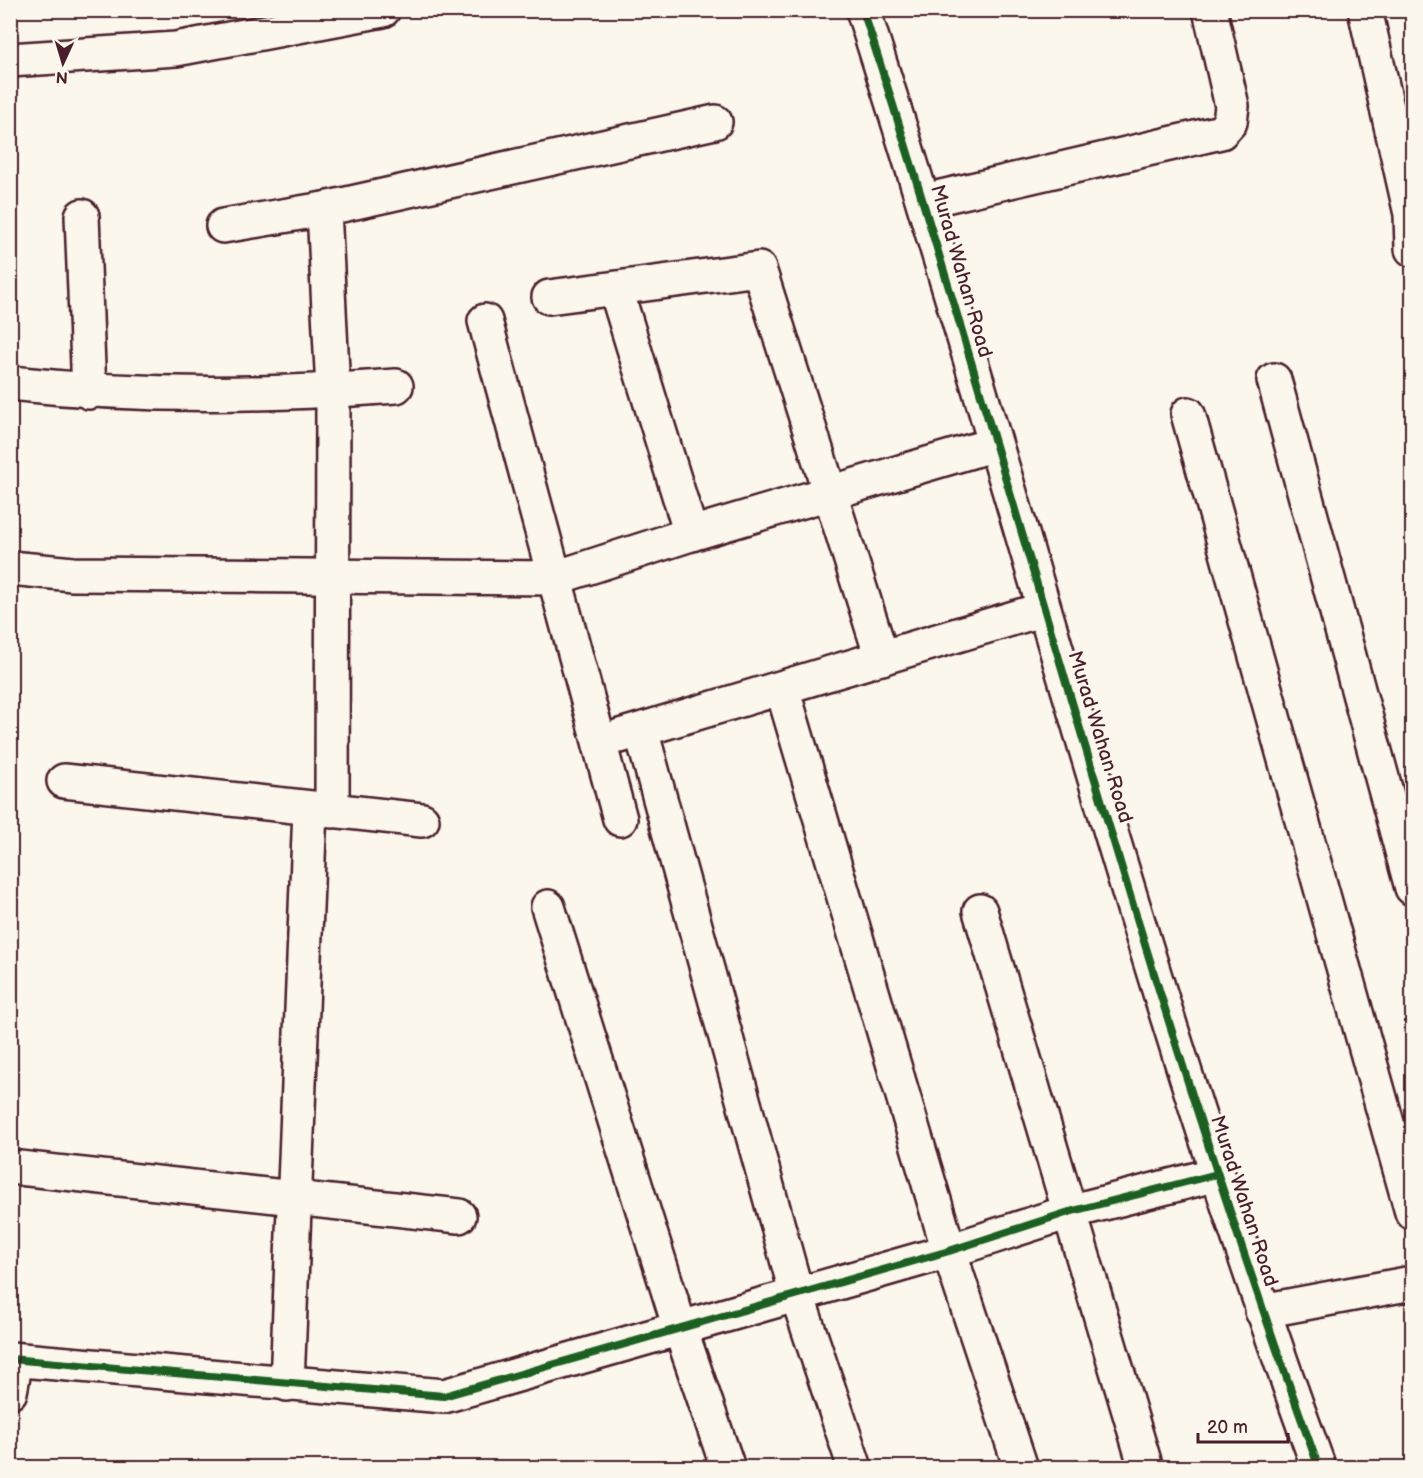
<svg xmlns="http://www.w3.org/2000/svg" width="1423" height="1478" font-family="'Balsamiq Sans',sans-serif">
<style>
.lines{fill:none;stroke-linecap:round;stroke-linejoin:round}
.minor-casing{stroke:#4a1f2b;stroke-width:38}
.tertiary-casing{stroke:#4a1f2b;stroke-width:38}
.minor{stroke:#fbf7ec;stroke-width:33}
.tertiary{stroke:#fbf7ec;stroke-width:33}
.cycleway-casing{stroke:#fbf7ec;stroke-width:11}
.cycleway{stroke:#1b5e20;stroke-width:8}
.labels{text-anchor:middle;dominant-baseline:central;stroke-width:6;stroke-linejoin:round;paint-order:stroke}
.street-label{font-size:20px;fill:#4a1f2b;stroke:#fbf7ec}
</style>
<rect width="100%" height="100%" fill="#fbf7ec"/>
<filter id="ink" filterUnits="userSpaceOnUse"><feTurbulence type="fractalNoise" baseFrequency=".0167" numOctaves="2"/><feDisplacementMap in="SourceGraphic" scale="12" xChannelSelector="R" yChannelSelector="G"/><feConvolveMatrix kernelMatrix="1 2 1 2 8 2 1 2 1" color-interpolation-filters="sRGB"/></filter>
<g filter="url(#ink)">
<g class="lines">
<defs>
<g id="minor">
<polyline points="1365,10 1411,214 1412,249"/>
<polyline points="10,60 176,49 383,10"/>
<polyline points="924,201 1221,132 1230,122 1232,106 1210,10"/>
<polyline points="324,209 333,391 332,811"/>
<polyline points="82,216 89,392"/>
<polyline points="223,226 324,209 715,122"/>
<polyline points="616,290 691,534"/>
<polyline points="549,297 759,269 882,658"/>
<polyline points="485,321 620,819"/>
<polyline points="1274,380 1412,888"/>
<path d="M 10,383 C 138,397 268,396 396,386"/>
<polyline points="1188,414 1412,1212"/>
<polyline points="10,568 73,574 555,578 691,534 995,444"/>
<polyline points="782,688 949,1251 1021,1468"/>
<polyline points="641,730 797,1295 855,1468"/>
<polyline points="620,736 1044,609"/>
<polyline points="64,781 422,820"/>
<polyline points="548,907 680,1328 728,1468"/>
<polyline points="980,911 1146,1468"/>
<polyline points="10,1167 459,1216"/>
<polyline points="1262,1311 1412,1283"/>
<polyline points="10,1359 444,1396 949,1251 1069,1212 1217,1174"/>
<polyline points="287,1384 310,809"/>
<polyline points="10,1392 16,1360"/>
</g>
<path id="tertiary" d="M 863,10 C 1018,495 1144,989 1319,1468"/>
</defs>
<use href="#minor" class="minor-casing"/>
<use href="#tertiary" class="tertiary-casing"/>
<use href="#minor" class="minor"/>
<use href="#tertiary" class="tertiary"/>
<defs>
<g id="cycleway">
<path d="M 863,10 C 1018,495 1144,989 1319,1468"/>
<polyline points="10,1359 444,1396 949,1251 1069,1212 1217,1174"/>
</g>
</defs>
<use href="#cycleway" class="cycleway-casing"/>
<use href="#cycleway" class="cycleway"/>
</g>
</g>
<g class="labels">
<g class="street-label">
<text transform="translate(961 271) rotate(74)">Murad Wahan Road</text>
<text transform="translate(1100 737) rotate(73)">Murad Wahan Road</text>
<text transform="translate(1244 1201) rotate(72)">Murad Wahan Road</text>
</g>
</g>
<rect width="1423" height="1478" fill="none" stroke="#fbf7ec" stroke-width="36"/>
<rect x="18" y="18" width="1387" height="1442" fill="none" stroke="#4a1f2b" stroke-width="2" filter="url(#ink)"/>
<g transform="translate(63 63) rotate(184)" stroke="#fbf7ec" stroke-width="4.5" paint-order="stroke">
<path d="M0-4.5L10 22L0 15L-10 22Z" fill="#4a1f2b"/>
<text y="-9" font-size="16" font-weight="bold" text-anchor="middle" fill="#4a1f2b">N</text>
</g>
<path d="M1198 1433v9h90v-9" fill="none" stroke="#4a1f2b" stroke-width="3"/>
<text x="1207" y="1433" font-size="18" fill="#4a1f2b" stroke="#fbf7ec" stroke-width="4.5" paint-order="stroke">20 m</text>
</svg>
